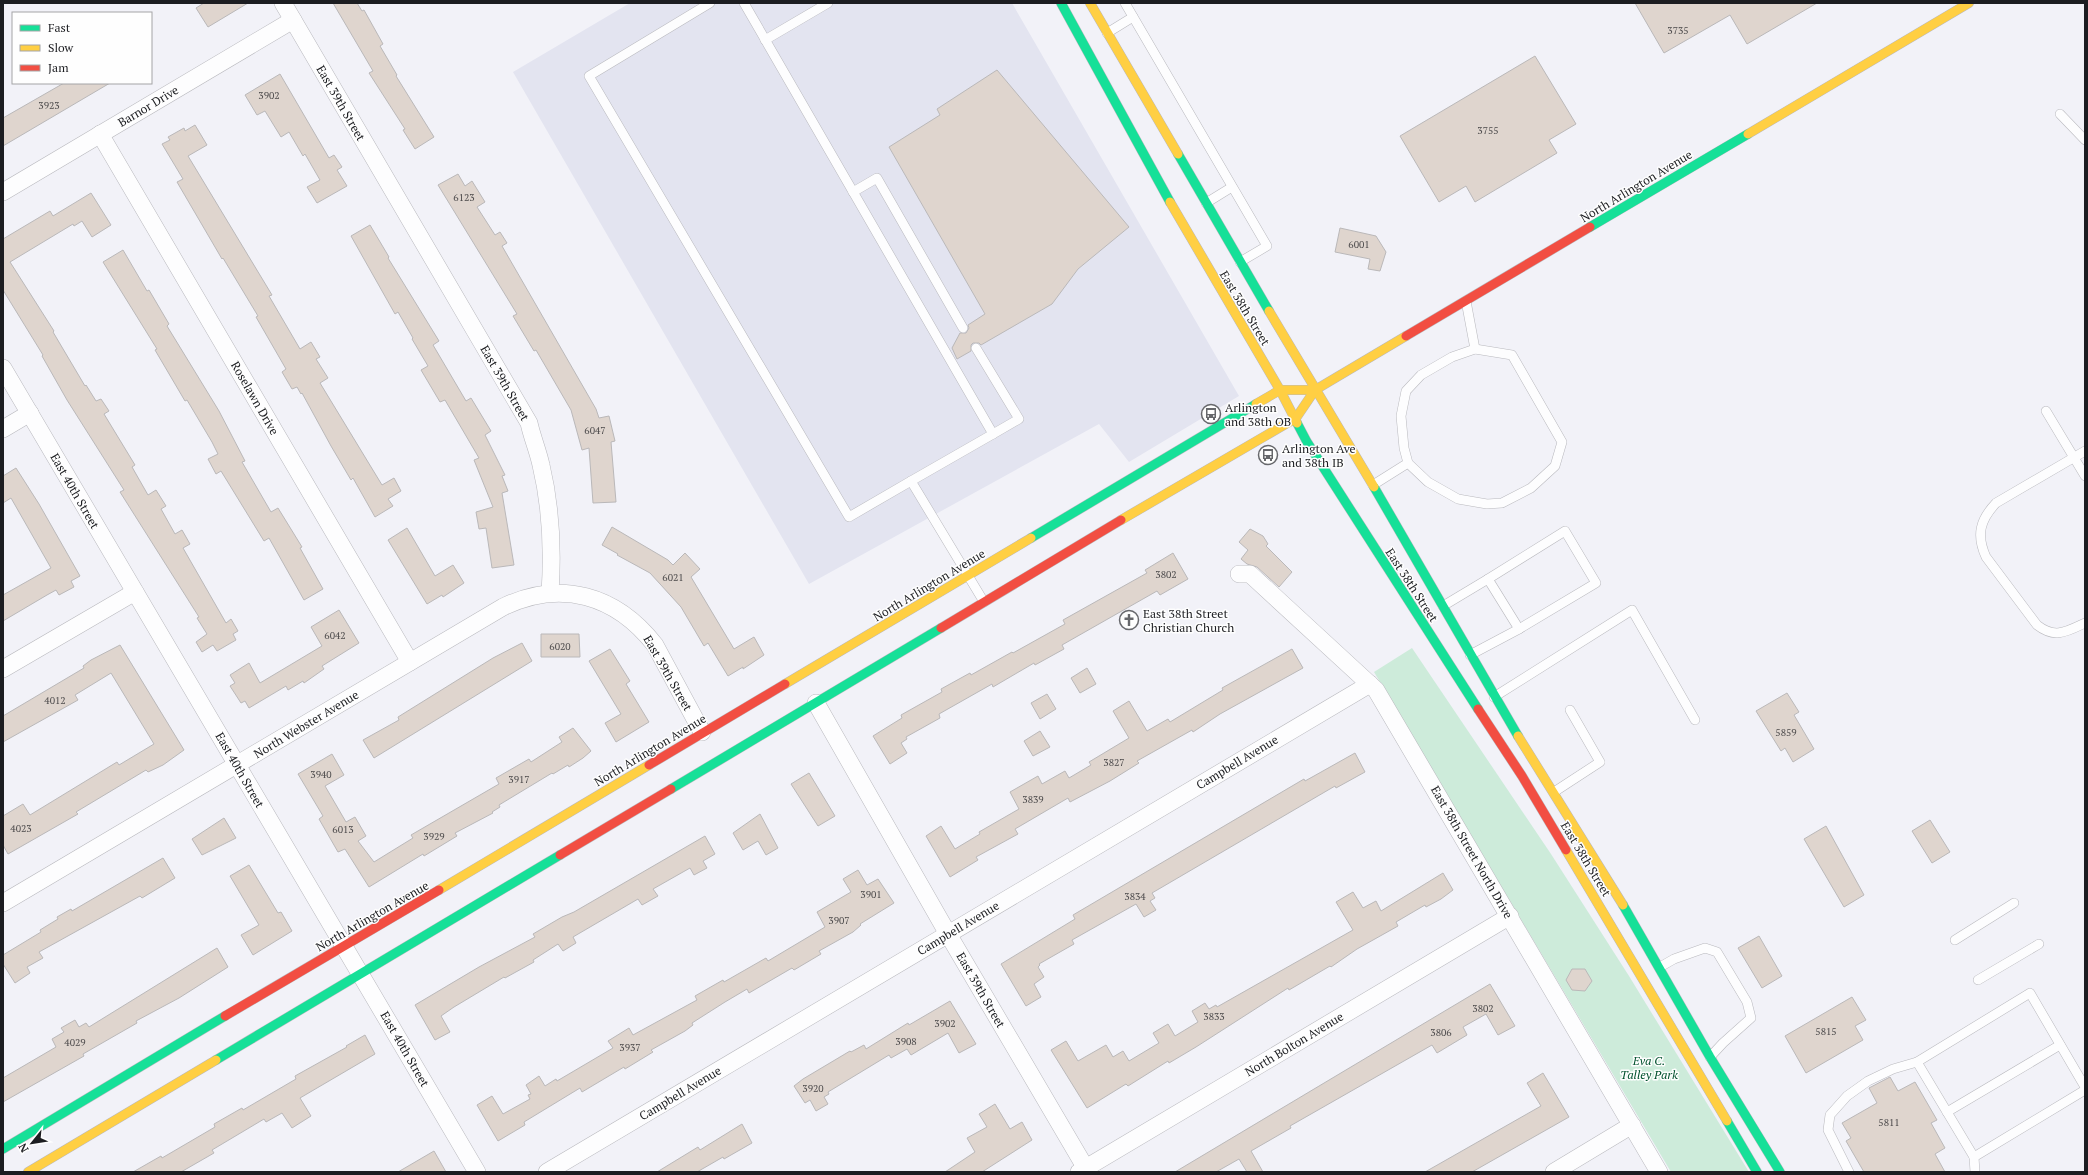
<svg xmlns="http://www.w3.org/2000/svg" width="2088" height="1175" font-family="'PT Serif',serif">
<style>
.built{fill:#e3e4f0}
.green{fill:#cdebda}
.building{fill:#dfd5ce;stroke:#bab8b9}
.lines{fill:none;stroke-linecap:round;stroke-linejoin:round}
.lane-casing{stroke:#b9b9be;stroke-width:10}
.street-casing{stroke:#b9b9be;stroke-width:18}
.fast-casing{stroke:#b9b9be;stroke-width:10}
.slow-casing{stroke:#b9b9be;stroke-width:10}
.jam-casing{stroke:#b9b9be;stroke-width:10}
.lane{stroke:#fdfdfe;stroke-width:9}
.street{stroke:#fdfdfe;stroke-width:17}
.fast{stroke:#16e098;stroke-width:9}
.slow{stroke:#ffcf43;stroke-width:9}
.jam{stroke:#f24e42;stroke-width:9}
.labels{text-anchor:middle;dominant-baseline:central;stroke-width:3;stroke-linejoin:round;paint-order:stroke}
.number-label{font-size:10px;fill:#4d4b4c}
.street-label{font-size:12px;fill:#1c1d21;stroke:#fefefe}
.poi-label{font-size:12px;fill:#1c1d21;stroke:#fefefe;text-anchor:start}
.park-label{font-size:12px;font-style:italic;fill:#01512d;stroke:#fefefe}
</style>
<rect width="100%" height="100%" fill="#f2f2f8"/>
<polygon class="built" points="630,3 1012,3 1239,396 1129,462 1099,424 809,584 513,72"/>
<polygon class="green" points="1412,648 1551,854 1629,976 1749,1172 1671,1172 1374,672"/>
<g class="building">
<polygon points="204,3 248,3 208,27 196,8"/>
<polygon points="333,3 357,3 362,11 364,10 383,44 380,46 397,75 396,76 434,137 415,149 403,130 405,129 369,73 373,71"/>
<polygon points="1635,3 1817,3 1747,44 1730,15 1664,53"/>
<polygon points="1535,56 1576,124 1549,140 1557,153 1475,202 1466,186 1439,202 1400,136"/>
<polygon points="997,70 1129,227 1078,269 1052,304 981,345 979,343 973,343 971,345 971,351 957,359 952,348 960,333 966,333 969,328 968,325 985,314 889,147 940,115 937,109"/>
<polygon points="280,74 329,158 334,155 342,167 337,170 347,186 317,203 307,187 320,180 305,154 303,156 289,132 281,137 265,111 257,115 245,95"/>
<polygon points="64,83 110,83 3,146 3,118"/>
<polygon points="195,125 207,145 188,156 272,295 269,296 300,349 311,342 320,357 316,359 328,378 320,383 382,485 394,478 401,491 388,499 393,506 375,517 353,478 351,480 331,446 302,393 301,394 297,387 292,389 282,372 286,369 256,317 258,316 223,258 222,259 177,182 183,179 162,144 170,140 168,137 184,128 185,131"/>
<polygon points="458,174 465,186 472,181 485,202 477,207 495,235 500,232 507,243 502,246 596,409 599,418 609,416 615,441 611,442 616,502 593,503 589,448 582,450 571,410 536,350 534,351 513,316 517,314 438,185"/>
<polygon points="91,193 111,225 92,237 82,221 74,226 73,224 10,262 54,331 53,332 85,386 86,385 96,401 101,399 109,411 104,414 135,465 132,467 148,495 156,490 166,506 161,509 175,534 182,530 190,544 183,548 226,623 231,619 238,631 233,634 236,640 217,651 213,645 202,652 196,642 207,634 197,618 199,617 120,492 124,490 67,400 42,356 43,355 3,290 3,239 50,211 53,216"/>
<polygon points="370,225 389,257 388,258 439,341 433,345 466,401 471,398 491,431 485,435 505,475 502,476 508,491 502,493 514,565 492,568 486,528 479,529 476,512 493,507 474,460 479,458 445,400 440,402 421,370 428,366 412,339 413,338 398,312 395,314 351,236"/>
<polygon points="1340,228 1376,236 1386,252 1380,271 1368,269 1370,259 1335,252"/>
<polygon points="123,250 147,291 149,290 169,324 167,326 219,411 245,461 242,462 271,512 278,508 302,547 300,548 323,589 304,600 269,538 264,541 221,471 216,474 208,459 218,454 212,442 187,400 185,401 155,350 157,349 103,262"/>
<polygon points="16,468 39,504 80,576 71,581 74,587 59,595 56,590 47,595 3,621 3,595 51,568 11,498 3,503 3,476"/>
<polygon points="612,527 668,560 673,565 685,553 700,569 691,577 734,649 754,637 764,655 743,669 743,667 728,676 708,643 704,646 681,607 650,573 617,555 618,554 602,545"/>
<polygon points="407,528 435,576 453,565 464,583 443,597 442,595 427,604 388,540"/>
<polygon points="1250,529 1263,536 1268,544 1266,546 1292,572 1279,587 1257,567 1247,564 1241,559 1248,550 1239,542"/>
<polygon points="1173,553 1188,579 1160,595 1157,591 1062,645 1064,649 1035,665 1034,663 993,687 992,684 939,714 940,718 906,737 907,739 901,743 907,753 890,764 873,736 902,718 901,715 942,692 941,689 970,673 971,675 1012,652 1013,653 1065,624 1063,620 1147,573 1145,570"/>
<polygon points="339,610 359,643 322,666 324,669 304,683 303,681 288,690 286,686 249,708 245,701 241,703 230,686 235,683 230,675 249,663 260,683 322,646 311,627"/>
<polygon points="541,634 579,634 580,657 541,657"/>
<polygon points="522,643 532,661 374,758 363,740 399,720 398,717 493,658"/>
<polygon points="120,645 184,750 163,765 148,772 146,770 76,812 78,814 8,854 3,845 3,816 23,804 30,815 117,762 119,765 154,744 111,673 75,695 78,700 3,742 3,716 84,668 83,666 91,660"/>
<polygon points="610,649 630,681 626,684 649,722 616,742 605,723 621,714 589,661"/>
<polygon points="1292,649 1303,668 1220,714 1193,732 1192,730 1137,761 1139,763 1110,781 1070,802 1068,798 1015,829 1018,834 976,857 978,860 950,877 926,836 941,826 955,849 980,834 979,832 1019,809 1010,792 1038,776 1042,784 1065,771 1069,778 1091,765 1089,762 1129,738 1113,711 1129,701 1147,731 1168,719 1170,722 1223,690 1222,688"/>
<polygon points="1087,668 1096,684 1080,693 1071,678"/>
<polygon points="1787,693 1799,712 1794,715 1814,749 1793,762 1785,748 1781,751 1756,711"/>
<polygon points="1047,694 1056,709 1040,719 1031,703"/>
<polygon points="573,728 591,751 583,758 569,767 568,765 553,774 552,773 499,805 500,807 492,812 493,813 455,833 457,836 424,856 423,854 369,887 345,849 338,852 319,819 323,816 298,774 332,754 344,775 325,786 346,822 355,817 366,836 358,841 374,862 413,838 411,835 499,784 496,778 529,759 531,762 562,742 559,737"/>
<polygon points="1040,731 1050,747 1033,756 1024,741"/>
<polygon points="1355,753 1365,772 1336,788 1335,786 1152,893 1155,898 1150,901 1156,910 1144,917 1136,904 1072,940 1074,944 1039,964 1040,965 1038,967 1044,977 1034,984 1041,997 1026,1006 1001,964 1075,919 1073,915 1304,779 1305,781 1314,776"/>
<polygon points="809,773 835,816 818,826 791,784"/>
<polygon points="760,814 778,848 766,855 758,841 743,850 733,833"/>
<polygon points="224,818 236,838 202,855 192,839"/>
<polygon points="1930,820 1950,852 1932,863 1912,831"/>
<polygon points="1826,826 1864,895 1844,907 1804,839"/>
<polygon points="705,836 715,854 703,861 707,868 694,875 690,868 653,889 658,896 642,905 638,899 573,937 576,943 563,951 558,944 533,960 534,962 505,978 504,977 454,1007 441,1016 450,1032 435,1040 415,1005 479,967 535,937 533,934 562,917 574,912"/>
<polygon points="163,858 175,878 142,898 140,896 39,952 43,958 27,967 30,973 15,983 3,964 3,955 41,932 40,930 58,919 57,917 71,909 72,911"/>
<polygon points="249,865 278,913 281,912 292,931 253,955 241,935 259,925 230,876"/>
<polygon points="858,870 867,885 878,879 894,903 860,924 861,925 853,932 819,951 821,954 794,970 792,968 749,993 747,989 725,1002 692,1023 693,1025 685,1031 651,1050 653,1052 625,1069 624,1067 582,1092 580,1088 524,1122 525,1125 498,1141 477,1105 492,1096 503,1114 530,1099 528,1095 531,1094 526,1085 539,1076 545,1086 556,1079 557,1081 613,1048 608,1041 629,1028 633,1035 697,1000 695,996 723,980 724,982 766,958 768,961 825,927 817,912 851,892 843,879"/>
<polygon points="1443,873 1453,890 1441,899 1426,907 1425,905 1396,922 1398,926 1357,949 1331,967 1330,966 1289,990 1288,988 1196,1047 1169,1063 1168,1061 1128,1086 1126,1084 1087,1108 1051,1050 1066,1041 1078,1061 1106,1045 1113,1057 1123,1051 1129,1061 1159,1043 1153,1033 1168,1024 1175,1036 1198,1022 1192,1011 1205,1003 1209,1009 1216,1005 1217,1007 1353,930 1336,902 1353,892 1363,908 1376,901 1381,911"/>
<polygon points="1759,936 1782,976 1762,988 1738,948"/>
<polygon points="217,948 228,967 179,998 136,1021 137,1023 83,1054 84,1056 3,1102 3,1078 56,1047 52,1039 64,1032 61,1028 75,1020 79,1027 86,1023 89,1027"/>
<polygon points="1572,969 1585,969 1592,981 1585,991 1572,990 1566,980"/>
<polygon points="1490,984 1515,1026 1498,1035 1486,1014 1463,1027 1467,1035 1437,1053 1432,1045 1290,1126 1291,1128 1251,1151 1263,1172 1247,1172 1239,1159 1216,1172 1175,1172"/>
<polygon points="1852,997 1866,1020 1855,1026 1863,1040 1806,1073 1785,1036"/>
<polygon points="950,1001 976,1044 959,1053 948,1033 911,1055 907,1049 891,1058 889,1055 828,1092 829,1094 824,1097 828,1104 816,1111 810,1100 805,1103 794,1086 803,1079 850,1051 851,1052 864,1045 866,1049 908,1023 909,1025"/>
<polygon points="365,1035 375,1054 300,1098 311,1116 292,1128 282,1113 266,1122 264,1119 212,1150 214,1153 181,1172 133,1172 161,1156 162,1158 215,1127 214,1124 242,1108 243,1110 296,1079 295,1076 347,1047 346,1046"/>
<polygon points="1543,1073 1569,1117 1472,1172 1425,1172 1541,1106 1527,1083"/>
<polygon points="1890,1077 1898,1091 1915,1082 1937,1120 1931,1123 1945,1148 1935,1154 1945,1172 1864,1172 1846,1141 1851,1138 1842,1123 1877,1103 1869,1088"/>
<polygon points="995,1104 1010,1129 1022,1122 1032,1140 982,1172 945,1172 975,1152 967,1138 987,1127 979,1114"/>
<polygon points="742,1124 752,1143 724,1159 723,1157 697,1172 657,1172 698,1147 700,1150"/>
<polygon points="434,1151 446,1172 398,1172"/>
</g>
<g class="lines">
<defs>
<g id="lane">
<polyline points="710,3 589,76 849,517 911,481"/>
<polyline points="744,3 993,434 911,481 984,602"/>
<polyline points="1125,3 1267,246 1240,262"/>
<polyline points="1107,33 1133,17"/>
<polyline points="765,40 828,3"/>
<polyline points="2060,114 2085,140"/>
<polyline points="853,192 877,178 963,328"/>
<polyline points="1206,203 1232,187"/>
<polyline points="1466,301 1475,349"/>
<polyline points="976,348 1019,419 993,434"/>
<polyline points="2046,411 2085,476"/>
<path d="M 2085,451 L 1996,503 C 1980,520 1976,535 1986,557 L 2037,625 C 2055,639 2066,632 2085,623"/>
<polyline points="1373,485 1408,463 1428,482 1458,499 1487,504 1502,503 1531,488 1555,466 1562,442 1512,355 1475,349 1452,357 1421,375 1406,391 1401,416 1404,448 1408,463"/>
<polyline points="1488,579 1565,531 1596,583 1519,629"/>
<polyline points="1443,606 1488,579 1519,629 1470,655"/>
<polyline points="1494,697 1632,610 1695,720"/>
<polyline points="1554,792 1600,762 1570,710"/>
<polyline points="1955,940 2014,903"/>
<polyline points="1660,967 1674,959 1705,948 1717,952 1747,1002 1751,1018 1723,1043 1710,1057"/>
<polyline points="1978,980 2039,944"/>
<polyline points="1917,1062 1947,1112"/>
<polyline points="1974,1157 1947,1112 2060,1045"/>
<polyline points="1849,1172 1828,1130 1830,1115 1847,1096 1868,1081 1893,1069 1917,1062 2030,993 2085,1087"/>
<polyline points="1975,1172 1974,1157 2085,1090"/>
</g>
<g id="street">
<path d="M 283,3 L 529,423 C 532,437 538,451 541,465 C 551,507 553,549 550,593"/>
<polyline points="100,134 410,662"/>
<polyline points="3,192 293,20"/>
<polyline points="3,368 477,1172"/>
<polyline points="3,429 30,413"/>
<polyline points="1239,574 1250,574 1376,690 1659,1172"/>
<polyline points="3,669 135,592"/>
<polyline points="816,703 948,934 1088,1172"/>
<path d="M 3,903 L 503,607 C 561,579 616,595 655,645 L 702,732"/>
<polyline points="547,1172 1370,684"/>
<polyline points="1079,1172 1510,916"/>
<polyline points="1554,1172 1632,1125"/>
</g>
<g id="fast">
<polyline points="1061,3 1170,202"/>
<polyline points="1178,154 1269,311"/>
<polyline points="1590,227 1748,134"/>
<polyline points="1297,423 1307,442 1478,709"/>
<polyline points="1374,487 1518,736"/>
<polyline points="1031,538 1256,404"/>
<polyline points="671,789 941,628"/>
<polyline points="1623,905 1710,1057 1780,1172"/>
<polyline points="216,1060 560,855"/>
<polyline points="1727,1121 1757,1172"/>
<polyline points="3,1149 225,1016"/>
</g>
<g id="slow">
<polyline points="1090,3 1178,154"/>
<polyline points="1748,134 1969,3"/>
<polyline points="1170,202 1280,390 1297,423"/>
<polyline points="1269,311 1374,487"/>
<polyline points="1256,404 1280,390 1315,390"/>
<polyline points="1121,520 1296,418 1315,390 1406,336"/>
<polyline points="785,684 1031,538"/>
<polyline points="1518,736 1623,905"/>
<polyline points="1566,850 1727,1121"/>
<polyline points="439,890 649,765"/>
<polyline points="28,1172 216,1060"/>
</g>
<g id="jam">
<polyline points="1406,336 1590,227"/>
<polyline points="941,628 1121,520"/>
<polyline points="1478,709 1522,776 1566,850"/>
<polyline points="649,765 785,684"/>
<polyline points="560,855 671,789"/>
<polyline points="225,1016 439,890"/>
</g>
</defs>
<use href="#lane" class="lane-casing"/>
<use href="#street" class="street-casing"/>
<use href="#fast" class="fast-casing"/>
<use href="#slow" class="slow-casing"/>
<use href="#jam" class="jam-casing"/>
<use href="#lane" class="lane"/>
<use href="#street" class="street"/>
<use href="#fast" class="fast"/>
<use href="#slow" class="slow"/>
<use href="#jam" class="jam"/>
</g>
<defs>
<symbol id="bus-ring" viewBox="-11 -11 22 22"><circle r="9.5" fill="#fefefe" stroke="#67686c" stroke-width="1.5"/><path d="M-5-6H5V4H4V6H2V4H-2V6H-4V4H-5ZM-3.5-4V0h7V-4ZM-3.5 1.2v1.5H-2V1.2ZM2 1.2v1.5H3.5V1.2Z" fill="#67686c"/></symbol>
<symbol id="church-ring" viewBox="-11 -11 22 22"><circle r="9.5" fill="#fefefe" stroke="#67686c" stroke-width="1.5"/><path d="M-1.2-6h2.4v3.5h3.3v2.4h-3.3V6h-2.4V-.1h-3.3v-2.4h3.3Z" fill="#67686c"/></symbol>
</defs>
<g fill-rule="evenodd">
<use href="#bus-ring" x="1200" y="403" width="22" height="22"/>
<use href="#bus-ring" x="1257" y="444" width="22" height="22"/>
<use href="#church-ring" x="1118" y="609" width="22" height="22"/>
</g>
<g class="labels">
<g class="number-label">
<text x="1678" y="30">3735</text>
<text x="269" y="95">3902</text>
<text x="49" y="105">3923</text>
<text x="1488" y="130">3755</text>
<text x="464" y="197">6123</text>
<text x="1359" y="244">6001</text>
<text x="595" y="430">6047</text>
<text x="1166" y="574">3802</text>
<text x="673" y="577">6021</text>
<text x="335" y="635">6042</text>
<text x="560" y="646">6020</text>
<text x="55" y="700">4012</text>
<text x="1786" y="732">5859</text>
<text x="1114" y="762">3827</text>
<text x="321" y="774">3940</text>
<text x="519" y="779">3917</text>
<text x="1033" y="799">3839</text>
<text x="21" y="828">4023</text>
<text x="343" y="829">6013</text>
<text x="434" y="836">3929</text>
<text x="871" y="894">3901</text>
<text x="1135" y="896">3834</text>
<text x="839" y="920">3907</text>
<text x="1483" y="1008">3802</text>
<text x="1214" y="1016">3833</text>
<text x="945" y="1023">3902</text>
<text x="1826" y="1031">5815</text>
<text x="1441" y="1032">3806</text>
<text x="906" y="1041">3908</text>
<text x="75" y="1042">4029</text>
<text x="630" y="1047">3937</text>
<text x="813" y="1088">3920</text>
<text x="1889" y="1122">5811</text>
</g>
<g class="street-label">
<text transform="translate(341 103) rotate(60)">East 39th Street</text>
<text transform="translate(148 106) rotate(-31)">Barnor Drive</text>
<text transform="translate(1636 186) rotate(-31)">North Arlington Avenue</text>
<text transform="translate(1245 308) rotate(59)">East 38th Street</text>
<text transform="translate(505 383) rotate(60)">East 39th Street</text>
<text transform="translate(255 398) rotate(60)">Roselawn Drive</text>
<text transform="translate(75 491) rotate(60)">East 40th Street</text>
<text transform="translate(929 585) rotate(-31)">North Arlington Avenue</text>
<text transform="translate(1412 585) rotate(57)">East 38th Street</text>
<text transform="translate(668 673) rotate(60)">East 39th Street</text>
<text transform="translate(306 724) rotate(-31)">North Webster Avenue</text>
<text transform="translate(650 750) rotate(-31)">North Arlington Avenue</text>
<text transform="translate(1237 762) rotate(-31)">Campbell Avenue</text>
<text transform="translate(240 770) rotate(60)">East 40th Street</text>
<text transform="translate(1472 852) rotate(60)">East 38th Street North Drive</text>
<text transform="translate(1586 859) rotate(59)">East 38th Street</text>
<text transform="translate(372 916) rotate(-30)">North Arlington Avenue</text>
<text transform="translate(958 928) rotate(-31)">Campbell Avenue</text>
<text transform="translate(981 990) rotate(60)">East 39th Street</text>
<text transform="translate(1294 1044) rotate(-31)">North Bolton Avenue</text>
<text transform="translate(405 1049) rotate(60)">East 40th Street</text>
<text transform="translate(680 1093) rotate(-31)">Campbell Avenue</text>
</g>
<g class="poi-label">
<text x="1225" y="407">Arlington<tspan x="1225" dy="14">and 38th OB</tspan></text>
<text x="1282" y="448">Arlington Ave<tspan x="1282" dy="14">and 38th IB</tspan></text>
<text x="1143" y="613">East 38th Street<tspan x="1143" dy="14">Christian Church</tspan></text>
</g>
<g class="park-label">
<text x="1649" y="1060">Eva C.<tspan x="1649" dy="14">Talley Park</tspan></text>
</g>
</g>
<rect width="2088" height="1175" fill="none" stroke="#1c1d21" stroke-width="8"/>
<rect x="12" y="12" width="140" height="72" fill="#fefefe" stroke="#a4a4a6"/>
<rect x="20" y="25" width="20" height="6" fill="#16e098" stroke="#a4a4a6"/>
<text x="48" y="32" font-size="12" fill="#1c1d21">Fast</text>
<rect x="20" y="45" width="20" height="6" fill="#ffcf43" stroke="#a4a4a6"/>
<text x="48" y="52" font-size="12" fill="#1c1d21">Slow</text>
<rect x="20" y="65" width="20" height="6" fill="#f24e42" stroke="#a4a4a6"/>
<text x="48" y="72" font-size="12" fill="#1c1d21">Jam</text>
<g transform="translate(32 1143) rotate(240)" stroke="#fefefe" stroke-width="3" paint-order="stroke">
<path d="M0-3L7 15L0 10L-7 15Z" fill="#1c1d21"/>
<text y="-6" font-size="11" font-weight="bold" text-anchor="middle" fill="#1c1d21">N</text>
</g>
</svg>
